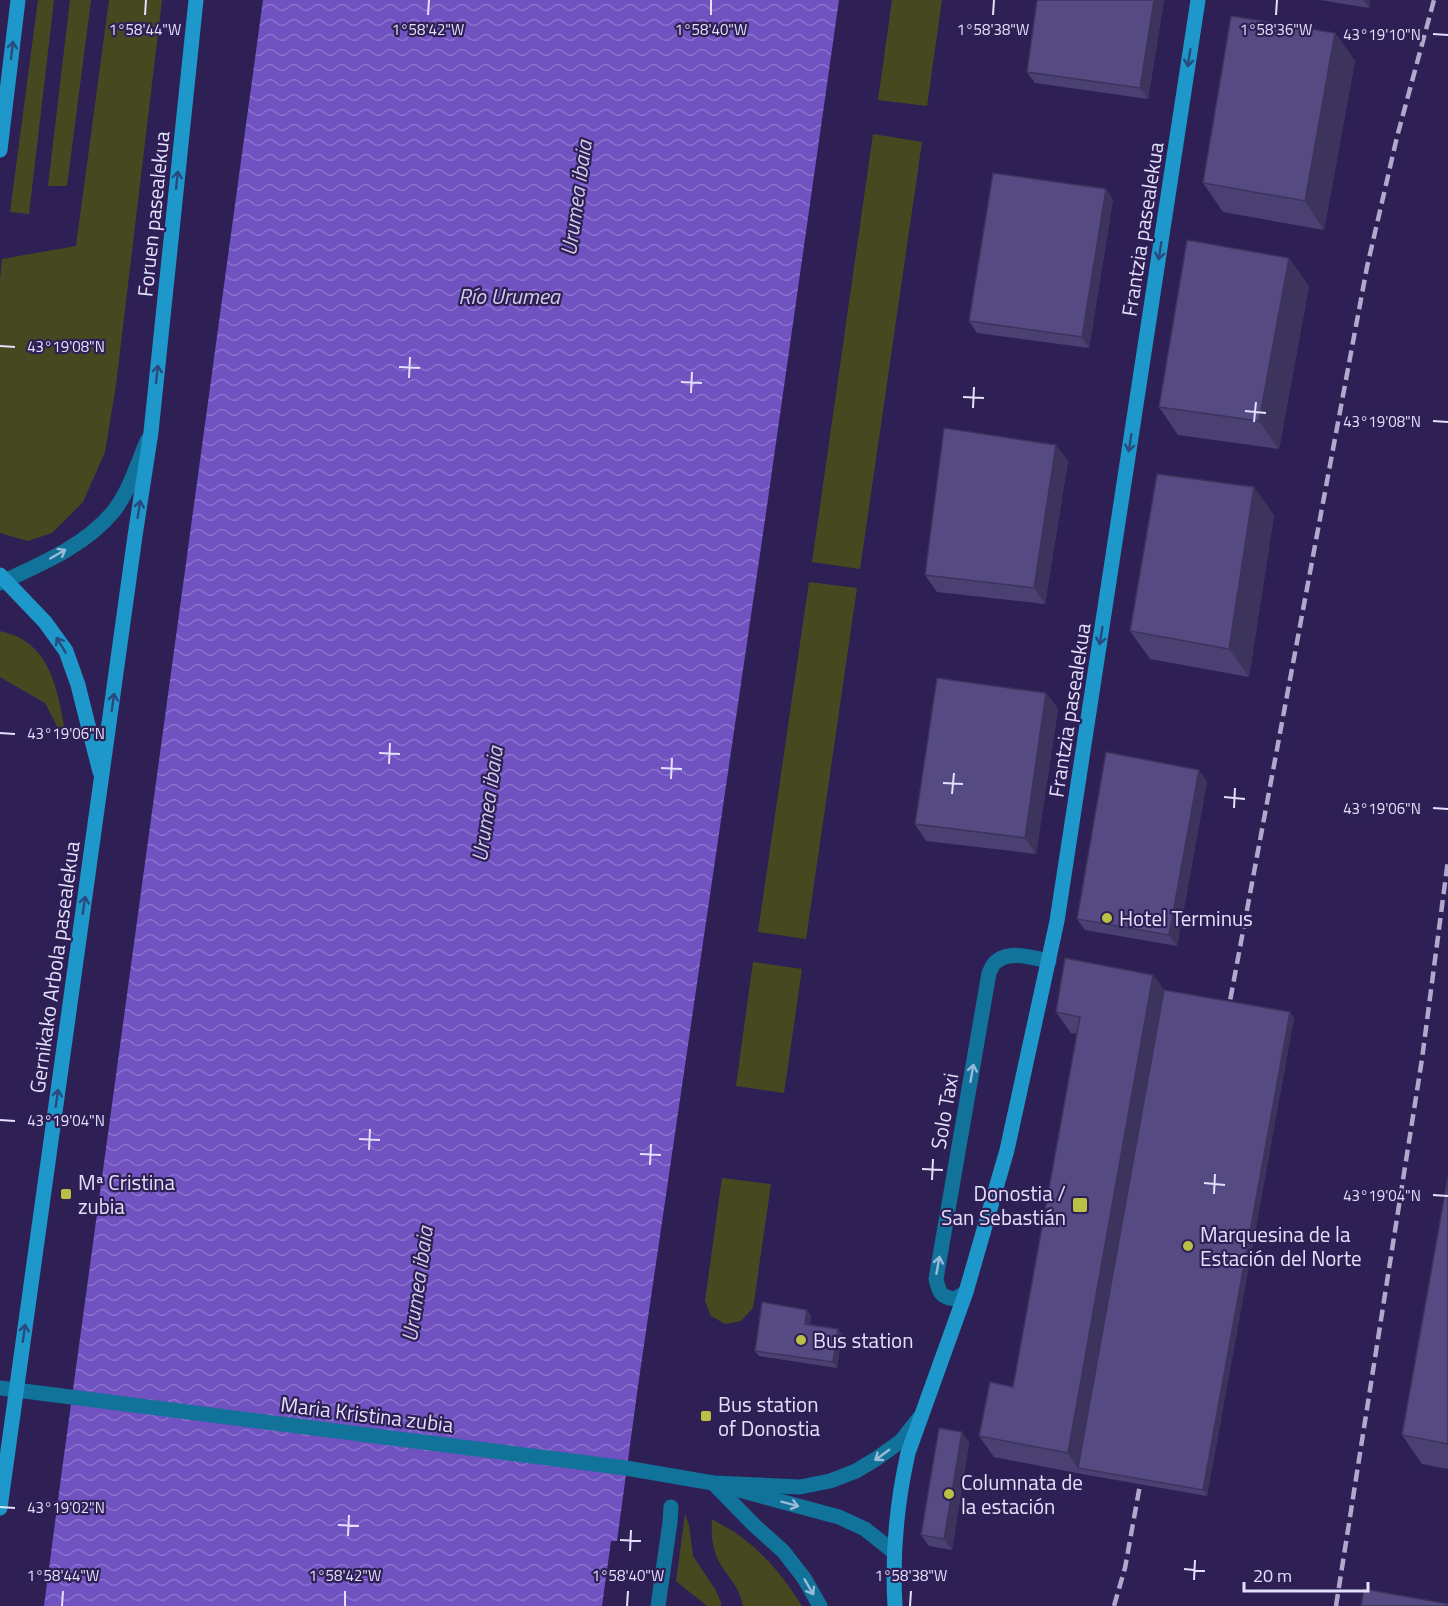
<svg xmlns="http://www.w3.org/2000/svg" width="1448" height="1606" font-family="'Titillium Web',sans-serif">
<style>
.green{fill:#464920}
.water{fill:url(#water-waves)}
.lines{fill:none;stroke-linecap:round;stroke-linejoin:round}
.service{stroke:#11739a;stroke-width:15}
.pedestrian{stroke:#11739a;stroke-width:15}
.tertiary{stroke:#11739a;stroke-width:15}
.secondary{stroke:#1e98ca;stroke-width:15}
.rail{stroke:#afa9cc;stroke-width:4.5;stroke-dasharray:12 6;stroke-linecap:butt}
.wall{fill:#4a4071}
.shaded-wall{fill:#3c345c}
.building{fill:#564a83;stroke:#3c345c;stroke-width:1.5}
.oneway{stroke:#284a7e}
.oneway2{stroke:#9abad9}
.ticks{fill:none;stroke:#e3e0fb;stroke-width:2}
.poi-dot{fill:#bac046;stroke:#2e2055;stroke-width:2}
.labels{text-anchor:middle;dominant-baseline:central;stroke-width:4.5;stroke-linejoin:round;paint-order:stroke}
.street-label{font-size:21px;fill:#e3e0fb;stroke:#2e2055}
.poi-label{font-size:21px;fill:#e3e0fb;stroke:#2e2055;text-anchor:start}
.water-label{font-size:22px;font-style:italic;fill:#d0cce9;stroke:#2e2055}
.ticks-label{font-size:15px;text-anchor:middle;fill:#e3e0fb;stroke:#2e2055;stroke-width:4.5;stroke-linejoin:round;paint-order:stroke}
</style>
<defs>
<pattern id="water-waves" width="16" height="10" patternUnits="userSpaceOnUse" patternTransform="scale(1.5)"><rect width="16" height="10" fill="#7052c1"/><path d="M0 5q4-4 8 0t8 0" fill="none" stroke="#8b73cd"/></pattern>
</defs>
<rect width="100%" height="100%" fill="#2e2055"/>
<g class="green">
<polygon points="38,0 54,0 29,214 10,212"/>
<polygon points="70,0 91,0 67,186 48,186"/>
<polygon points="109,0 162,0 116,385 105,452 83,502 52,533 28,541 0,533 0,280 2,259 76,246"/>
<polygon points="892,0 942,0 927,106 878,100"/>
<polygon points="873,134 922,142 860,569 812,562"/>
<polygon points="809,582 857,588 806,939 758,932"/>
<path d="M 0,631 C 6,633 12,634 18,637 C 53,654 58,696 65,731 L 59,730 L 45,703 L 0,677 Z"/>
<polygon points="753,962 802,969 784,1093 736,1086"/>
<polygon points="722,1178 771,1184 753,1308 741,1321 725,1324 711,1316 705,1301"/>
<polygon points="685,1514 689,1525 693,1556 715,1589 721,1602 721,1606 707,1606 676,1581"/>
<path d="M 712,1519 C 721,1525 731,1529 740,1536 C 766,1555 785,1579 802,1606 L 743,1606 C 739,1586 731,1581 721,1565 C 712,1551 711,1535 712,1519 Z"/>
</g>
<polygon class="water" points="263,0 839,0 766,513 638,1386 617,1541 611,1541 602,1606 44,1606 62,1470"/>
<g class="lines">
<g class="service">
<path d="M 966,1292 L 955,1299 C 941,1297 939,1293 936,1279 L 989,973 C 991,969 993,963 997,961 C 1011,950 1033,958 1049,961"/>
<polyline points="713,1483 755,1526 783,1551 804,1578 820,1606"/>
</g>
<polyline class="pedestrian" points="658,1606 670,1522 671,1507"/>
<g class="tertiary">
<path d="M 0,583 C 39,565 85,546 113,512 C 129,492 137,465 147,441"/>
<polyline points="0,1388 626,1468 713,1483 800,1487 830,1481 856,1471 876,1459 901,1441 919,1418"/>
<polyline points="739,1490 839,1517 865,1529 894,1552"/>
</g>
<g class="secondary">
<polyline points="0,150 18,0"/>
<polyline points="0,575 45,622 66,651 78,685 100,772"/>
<polyline points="0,1508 135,536 151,432 196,0"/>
<path d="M 895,1606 C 892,1556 897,1502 908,1453 L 966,1292 L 1007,1150 L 1057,921 L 1198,0"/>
</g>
<g class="rail">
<polyline points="1227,1017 1367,267 1397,137 1434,0"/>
<polyline points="1114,1606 1125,1568 1143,1468"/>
<polyline points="1336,1606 1422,1059 1448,860"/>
</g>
</g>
<g class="wall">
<polygon points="1164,0 1148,99 1035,83 1027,72"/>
<polygon points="1320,0 1370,0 1369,8"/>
<polygon points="1335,33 1355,61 1324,230 1223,212 1203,183"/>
<polygon points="1106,189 1113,200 1089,348 977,333 969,321"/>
<polygon points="1309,286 1279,449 1178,435 1159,407"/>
<polygon points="1056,445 1068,461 1045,604 937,592 925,575"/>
<polygon points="1274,515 1249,677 1150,659 1130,631"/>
<polygon points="1046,693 1058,709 1036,854 926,841 915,824"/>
<polygon points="1207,781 1177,946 1085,930 1077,919"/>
<polygon points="1153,975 1164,990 1290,1012 1294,1018 1207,1496 1082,1474 994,1457 979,1436 1013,1387 1077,1034 1071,1033 1056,1012"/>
<polygon points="1448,1177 1448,1469 1422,1464 1402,1435"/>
<polygon points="811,1315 810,1325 838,1329 842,1334 837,1368 759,1356 755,1351"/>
<polygon points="962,1432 969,1443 952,1550 929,1546 921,1535"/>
</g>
<g class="shaded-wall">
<polygon points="1154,0 1164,0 1148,99 1140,88"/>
<polygon points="1363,0 1370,0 1369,8"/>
<polygon points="1335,33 1355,61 1324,230 1305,201"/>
<polygon points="1106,189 1113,200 1089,348 1082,337"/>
<polygon points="1289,258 1309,286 1279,449 1259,421"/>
<polygon points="1056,445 1068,461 1045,604 1034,588"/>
<polygon points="1254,487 1274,515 1249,677 1229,649"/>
<polygon points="1046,693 1058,709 1036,854 1025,838"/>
<polygon points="1199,770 1207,781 1177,946 1169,935"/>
<polygon points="1153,975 1168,995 1078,1468 1068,1453"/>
<polygon points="1290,1012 1294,1018 1207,1496 1203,1490"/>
<polygon points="807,1310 811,1315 809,1330 805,1324"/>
<polygon points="838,1329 842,1334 837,1368 833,1362"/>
<polygon points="962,1432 969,1443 952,1550 944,1539"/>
</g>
<g class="building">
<polygon points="1037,0 1154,0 1140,88 1027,72"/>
<polygon points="1231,16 1335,33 1305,201 1203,183"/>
<polygon points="993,173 1106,189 1082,337 969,321"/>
<polygon points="1187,240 1289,258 1259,421 1159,407"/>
<polygon points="944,428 1056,445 1034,588 925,575"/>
<polygon points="1157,474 1254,487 1229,649 1130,631"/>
<polygon points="937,678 1046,693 1025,838 915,824"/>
<polygon points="1106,752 1199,770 1169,935 1077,919"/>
<polygon points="1065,958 1153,975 1068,1453 979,1436 990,1382 1013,1387 1080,1017 1056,1012"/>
<polygon points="1164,990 1290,1012 1203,1490 1078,1468"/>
<polygon points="1448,1177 1448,1444 1402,1435"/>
<polygon points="762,1302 807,1310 805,1324 838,1329 833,1362 755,1351"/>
<polygon points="939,1428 962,1432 944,1539 921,1535"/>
<polygon points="1364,1589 1448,1604 1448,1606 1361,1606"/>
</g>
<defs><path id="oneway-shaft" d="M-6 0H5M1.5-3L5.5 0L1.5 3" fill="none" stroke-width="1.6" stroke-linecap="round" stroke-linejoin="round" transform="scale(1.5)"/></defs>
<g class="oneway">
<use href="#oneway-shaft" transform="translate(12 50) rotate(-83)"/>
<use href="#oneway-shaft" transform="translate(1189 58) rotate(99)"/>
<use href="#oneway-shaft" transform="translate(177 180) rotate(-84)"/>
<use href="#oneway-shaft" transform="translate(1160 251) rotate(99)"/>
<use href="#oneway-shaft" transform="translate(157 374) rotate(-84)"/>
<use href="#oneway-shaft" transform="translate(1130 443) rotate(99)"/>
<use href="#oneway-shaft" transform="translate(139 509) rotate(-81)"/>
<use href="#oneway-shaft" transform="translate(1101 636) rotate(99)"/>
<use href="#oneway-shaft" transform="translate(61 645) rotate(-121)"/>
<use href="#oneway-shaft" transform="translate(113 702) rotate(-82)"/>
<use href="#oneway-shaft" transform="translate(84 905) rotate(-82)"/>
<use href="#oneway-shaft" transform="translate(57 1098) rotate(-82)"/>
<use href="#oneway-shaft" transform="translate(24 1333) rotate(-82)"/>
</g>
<g class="oneway2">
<use href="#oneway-shaft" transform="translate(58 554) rotate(-30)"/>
<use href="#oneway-shaft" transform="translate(972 1073) rotate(-80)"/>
<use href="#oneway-shaft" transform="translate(938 1265) rotate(-80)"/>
<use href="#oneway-shaft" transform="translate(882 1455) rotate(144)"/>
<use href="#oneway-shaft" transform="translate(790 1504) rotate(15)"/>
<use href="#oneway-shaft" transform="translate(809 1587) rotate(60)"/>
</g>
<path class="ticks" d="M 145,15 L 146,0M 428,15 L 429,0M 711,15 L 711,0M 993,15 L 994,0M 1276,15 L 1277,0M 1433,34 L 1448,35M 0,346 L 15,347M 399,367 L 420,368M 409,378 L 410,357M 681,382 L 702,383M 691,393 L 692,372M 963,397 L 984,398M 973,408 L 974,387M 1245,411 L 1266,413M 1433,421 L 1448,422M 1254,422 L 1256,402M 0,733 L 15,734M 379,753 L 400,754M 389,764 L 390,743M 661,768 L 682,769M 671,779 L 672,758M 943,783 L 963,784M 952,794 L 954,773M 1224,797 L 1245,799M 1234,808 L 1235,788M 1433,808 L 1448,809M 0,1120 L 15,1121M 359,1139 L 380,1140M 369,1150 L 370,1129M 640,1154 L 661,1155M 650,1165 L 651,1144M 922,1169 L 943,1170M 932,1180 L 933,1159M 1204,1183 L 1225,1185M 1214,1194 L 1215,1174M 1433,1195 L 1448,1196M 0,1507 L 15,1508M 338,1525 L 359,1526M 348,1536 L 349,1515M 620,1540 L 641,1541M 630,1551 L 631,1530M 1184,1569 L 1205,1571M 1194,1580 L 1195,1560M 62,1606 L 63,1591M 345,1606 L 345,1591M 627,1606 L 628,1591M 910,1606 L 911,1591"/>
<g class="poi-dot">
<circle cx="1107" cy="918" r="6"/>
<rect x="60" y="1188" width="12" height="12" rx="3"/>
<rect x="1072" y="1197" width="16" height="16" rx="3"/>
<circle cx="1188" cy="1246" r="6"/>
<circle cx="801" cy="1340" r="6"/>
<rect x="700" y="1410" width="12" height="12" rx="3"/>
<circle cx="949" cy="1494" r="6"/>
</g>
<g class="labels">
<g class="street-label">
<text transform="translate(153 214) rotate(-84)">Foruen pasealekua</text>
<text transform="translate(1142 229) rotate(-81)">Frantzia pasealekua</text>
<text transform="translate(1069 710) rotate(-81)">Frantzia pasealekua</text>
<text transform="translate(54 967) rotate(-82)">Gernikako Arbola pasealekua</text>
<text transform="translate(944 1111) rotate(-80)">Solo Taxi</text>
<text transform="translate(367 1414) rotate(7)">Maria Kristina zubia</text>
</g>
<g class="poi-label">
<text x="1119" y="918">Hotel Terminus</text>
<text x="78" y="1182">Mª Cristina<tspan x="78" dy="24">zubia</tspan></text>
<text x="1066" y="1193" text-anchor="end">Donostia /<tspan x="1066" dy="24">San Sebastián</tspan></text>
<text x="1200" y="1234">Marquesina de la<tspan x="1200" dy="24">Estación del Norte</tspan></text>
<text x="813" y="1340">Bus station</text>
<text x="718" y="1404">Bus station<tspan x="718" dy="24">of Donostia</tspan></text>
<text x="961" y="1482">Columnata de<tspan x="961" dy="24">la estación</tspan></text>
</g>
<g class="water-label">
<text transform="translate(576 198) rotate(-82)">Urumea ibaia</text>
<text x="509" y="296">Río Urumea</text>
<text transform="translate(487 804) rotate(-82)">Urumea ibaia</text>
<text transform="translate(417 1284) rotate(-82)">Urumea ibaia</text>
</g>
</g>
<g class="ticks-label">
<text x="145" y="35">1°58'44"W</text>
<text x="428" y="35">1°58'42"W</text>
<text x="711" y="35">1°58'40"W</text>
<text x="993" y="35">1°58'38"W</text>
<text x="1276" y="35">1°58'36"W</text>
<text x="1382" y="40">43°19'10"N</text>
<text x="66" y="352">43°19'08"N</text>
<text x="1382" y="427">43°19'08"N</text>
<text x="66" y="739">43°19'06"N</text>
<text x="1382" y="814">43°19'06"N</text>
<text x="66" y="1126">43°19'04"N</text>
<text x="1382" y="1201">43°19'04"N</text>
<text x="66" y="1513">43°19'02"N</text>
<text x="63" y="1581">1°58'44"W</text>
<text x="345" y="1581">1°58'42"W</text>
<text x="628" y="1581">1°58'40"W</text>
<text x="911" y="1581">1°58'38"W</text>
</g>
<path d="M1244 1582v9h124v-9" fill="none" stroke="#e3e0fb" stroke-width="3"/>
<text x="1253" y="1582" font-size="18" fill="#e3e0fb" stroke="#2e2055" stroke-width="4.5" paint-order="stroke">20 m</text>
</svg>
